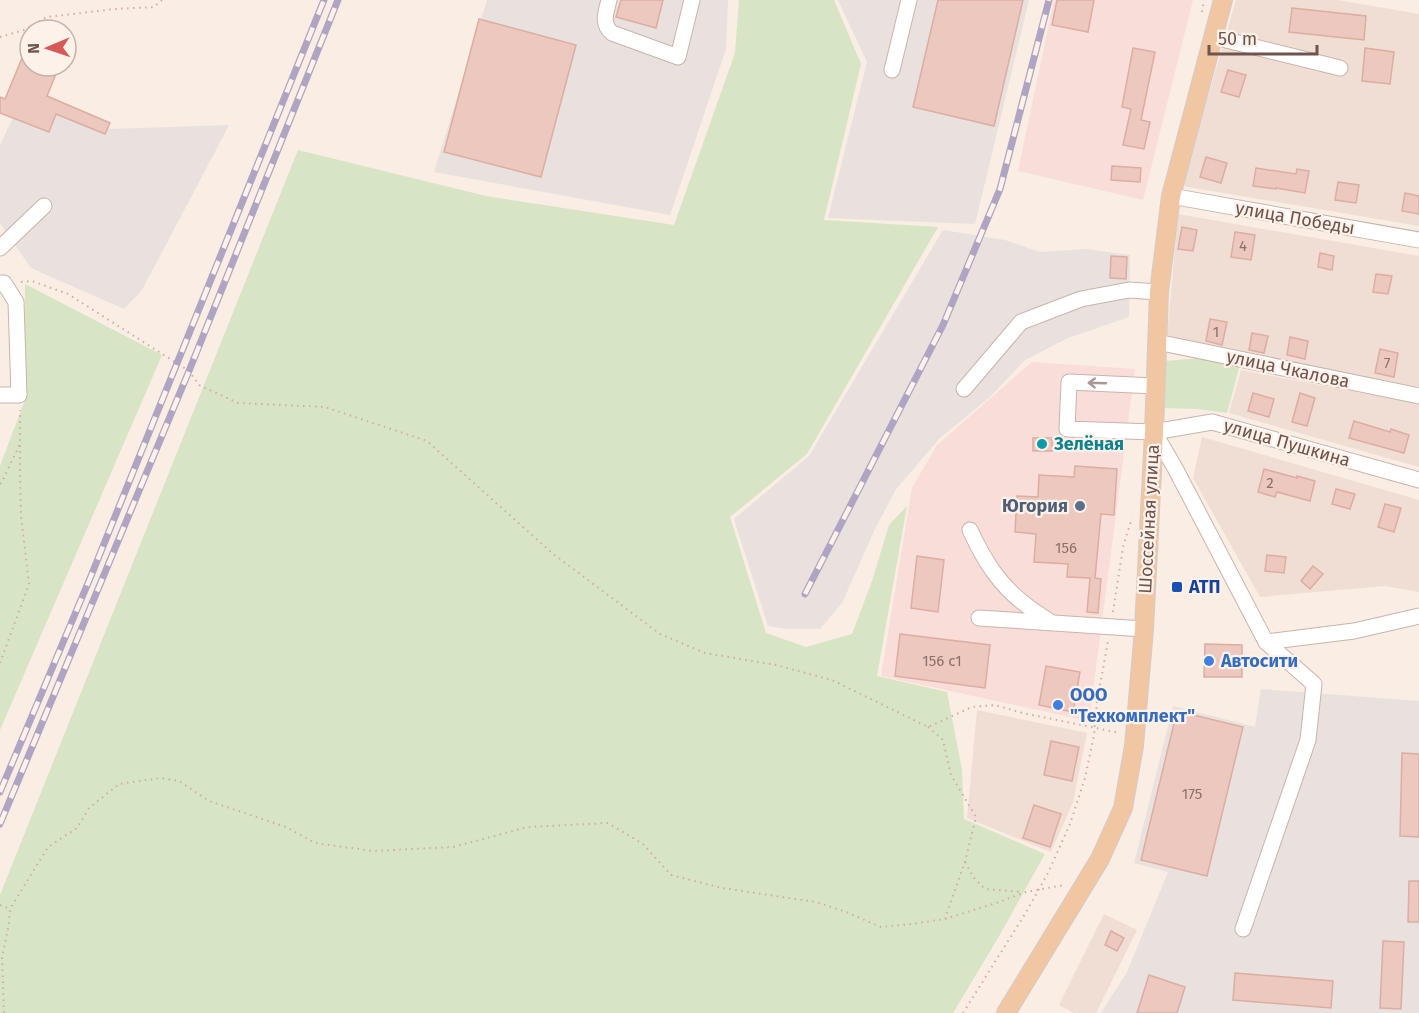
<svg xmlns="http://www.w3.org/2000/svg" width="1419" height="1013" font-family="'Fira Sans',sans-serif">
<style>
.residential{fill:#f0ded4}
.commercial{fill:#f9ddd9}
.industrial{fill:#e9e1de}
.green{fill:#d8e5c5}
.building{fill:#ecc8bf;stroke:#dcada1;stroke-width:1.5}
.lines{fill:none;stroke-linecap:round;stroke-linejoin:round}
.minor-casing{stroke:#c9b4ac;stroke-width:17}
.major-casing{stroke:#d4cbca;stroke-width:20}
.path{stroke:#d0aca2;stroke-width:2;stroke-dasharray:1.5 4.5;stroke-linecap:butt}
.minor{stroke:#fff;stroke-width:15}
.major{stroke:#f1c6a3;stroke-width:18}
.rail-casing{stroke:#afa4c1;stroke-width:7}
.rail{stroke:#fdf2ea;stroke-width:4.5;stroke-dasharray:14;stroke-linecap:butt}
.oneway{stroke:#a99894}
.culture-dot{fill:#0f9aa8;stroke:#fdf2ea;stroke-width:2}
.service-dot{fill:#5c6f8a;stroke:#fdf2ea;stroke-width:2}
.transit-dot{fill:#1a4fb4;stroke:#fdf2ea;stroke-width:2}
.shop-dot{fill:#3f7fe0;stroke:#fdf2ea;stroke-width:2}
.labels{text-anchor:middle;dominant-baseline:central;stroke-width:4.5;stroke-linejoin:round;paint-order:stroke}
.number-label{font-size:15px;fill:#8e706a}
.street-label{font-size:18px;fill:#6f534d;stroke:#fdf2ea}
.culture-label{font-size:18px;font-weight:bold;fill:#0d838f;stroke:#fdf2ea;text-anchor:start}
.service-label{font-size:18px;font-weight:bold;fill:#4e5e75;stroke:#fdf2ea;text-anchor:end}
.transit-label{font-size:18px;font-weight:bold;fill:#164399;stroke:#fdf2ea;text-anchor:start}
.shop-label{font-size:18px;font-weight:bold;fill:#366cbe;stroke:#fdf2ea;text-anchor:start}
</style>
<rect width="100%" height="100%" fill="#f9ede4"/>
<g class="residential">
<polygon points="1236,0 1338,0 1419,14 1419,226 1182,186"/>
<polygon points="1178,214 1419,256 1419,387 1167,337"/>
<polygon points="1241,370 1419,404 1419,467 1229,413"/>
<polygon points="1202,437 1419,500 1419,592 1385,586 1260,597 1193,478"/>
<polygon points="977,710 1087,733 1073,802 1051,852 967,818"/>
<polygon points="1104,914 1137,930 1096,1013 1074,1013 1059,1005"/>
</g>
<g class="commercial">
<polygon points="1054,0 1193,0 1143,200 1018,171"/>
<polygon points="1032,362 1135,369 1089,721 881,676 912,488 937,445"/>
</g>
<g class="industrial">
<polygon points="487,0 728,0 726,49 670,215 434,172"/>
<polygon points="838,0 1029,0 975,224 828,218 867,62"/>
<polygon points="22,99 110,129 229,125 142,290 124,309 31,268 0,223 0,145"/>
<polygon points="943,230 1005,240 1040,252 1086,249 1130,255 1129,317 1068,338 1025,360 990,397 940,438 896,489 875,529 842,603 820,629 787,629 768,626 734,519 809,456"/>
<polygon points="1261,689 1419,701 1419,1013 1101,1013 1127,972 1168,872 1134,863 1173,706 1255,727"/>
</g>
<g class="green">
<polygon points="739,0 834,0 861,64 824,220 938,227 807,454 730,517 766,633 806,647 852,634 872,581 889,525 907,506 877,676 947,692 962,770 964,819 1045,854 998,938 953,1013 0,1013 0,895 298,150 486,196 674,225 735,53"/>
<polygon points="25,284 162,355 0,730 0,466 25,400"/>
<polygon points="1201,358 1239,368 1227,413 1197,409 1162,408 1165,361"/>
</g>
<g class="building">
<polygon points="621,0 663,0 656,28 616,17"/>
<polygon points="938,0 1023,0 994,126 913,107"/>
<polygon points="1057,0 1094,0 1088,32 1052,25"/>
<polygon points="1292,8 1366,16 1364,40 1289,32"/>
<polygon points="479,19 576,45 541,177 444,152"/>
<polygon points="30,39 30,66 49,66 58,69 47,96 110,123 105,134 56,114 49,132 0,113 0,97 5,99"/>
<polygon points="1133,48 1155,52 1141,120 1150,122 1144,149 1123,145 1131,109 1122,107"/>
<polygon points="1365,48 1394,52 1390,84 1362,81"/>
<polygon points="1228,70 1246,75 1239,97 1221,92"/>
<polygon points="1206,157 1227,163 1221,183 1200,177"/>
<polygon points="1112,166 1141,168 1140,182 1111,180"/>
<polygon points="1256,168 1296,174 1297,169 1309,171 1305,193 1276,188 1276,189 1253,186"/>
<polygon points="1338,182 1359,185 1356,203 1335,200"/>
<polygon points="1405,193 1419,196 1419,214 1402,211"/>
<polygon points="1182,227 1197,230 1193,251 1178,249"/>
<polygon points="1235,232 1255,235 1251,260 1231,257"/>
<polygon points="1320,253 1334,256 1332,270 1318,267"/>
<polygon points="1111,256 1127,257 1126,279 1110,278"/>
<polygon points="1376,274 1392,276 1388,294 1373,292"/>
<polygon points="1210,319 1227,322 1222,345 1206,341"/>
<polygon points="1252,333 1268,336 1264,353 1249,350"/>
<polygon points="1290,337 1308,341 1305,359 1287,355"/>
<polygon points="1380,349 1398,353 1394,377 1375,373"/>
<polygon points="1253,393 1274,399 1269,417 1248,411"/>
<polygon points="1300,393 1315,398 1307,426 1292,422"/>
<polygon points="1354,421 1390,432 1391,429 1409,435 1404,453 1349,438"/>
<rect x="1033" y="438" width="19" height="13"/>
<polygon points="1075,466 1117,469 1114,515 1101,514 1095,578 1101,579 1098,613 1087,612 1090,578 1067,577 1068,564 1034,562 1036,534 1015,532 1017,496 1038,497 1039,475 1074,477"/>
<polygon points="1264,469 1297,478 1297,476 1315,481 1310,501 1277,492 1275,497 1258,492"/>
<polygon points="1336,489 1355,494 1350,509 1332,504"/>
<polygon points="1385,504 1401,508 1394,532 1378,527"/>
<polygon points="1267,555 1286,557 1284,573 1265,571"/>
<polygon points="917,556 944,560 938,612 911,608"/>
<polygon points="1313,566 1323,574 1310,589 1301,581"/>
<polygon points="900,634 990,645 985,688 895,676"/>
<polygon points="1205,644 1242,645 1242,677 1204,677"/>
<polygon points="1046,666 1080,672 1073,712 1039,705"/>
<polygon points="1177,711 1243,727 1207,876 1141,860"/>
<polygon points="1051,741 1079,747 1072,781 1044,775"/>
<polygon points="1402,753 1419,754 1419,837 1400,836"/>
<polygon points="1034,805 1061,814 1050,847 1023,838"/>
<polygon points="1409,881 1419,881 1419,922 1408,922"/>
<polygon points="1111,931 1124,938 1117,951 1105,945"/>
<polygon points="1383,941 1404,942 1401,1009 1380,1008"/>
<polygon points="1235,973 1333,981 1331,1008 1233,1000"/>
<polygon points="1149,975 1185,987 1177,1013 1137,1013"/>
</g>
<g class="lines">
<defs>
<g id="minor">
<path d="M 609,0 C 606,12 601,24 612,33 L 678,57 L 692,0"/>
<polyline points="1214,37 1340,68"/>
<polyline points="892,70 909,0"/>
<polyline points="1171,196 1419,240"/>
<polyline points="0,248 44,206"/>
<polyline points="0,283 4,283 16,302 19,395 0,395"/>
<polyline points="1157,342 1419,396"/>
<polyline points="1155,386 1069,382 1067,429 1154,432 1212,422 1419,480"/>
<polyline points="964,389 1021,322 1081,299 1129,290 1159,292"/>
<polyline points="1154,432 1175,468 1266,642 1314,684 1308,740 1243,929"/>
<path d="M 970,530 C 984,560 999,585 1026,605 C 1033,611 1042,616 1049,621"/>
<polyline points="979,618 1144,629"/>
<polyline points="1266,642 1354,631 1419,616"/>
</g>
<polyline id="major" points="1006,1013 1100,859 1123,808 1134,746 1144,629 1154,432 1159,292 1171,196 1223,0"/>
</defs>
<use href="#minor" class="minor-casing"/>
<use href="#major" class="major-casing"/>
<g class="path">
<polyline points="1202,12 1204,0"/>
<polyline points="0,37 24,30 47,17 115,9 154,7 162,0"/>
<polyline points="21,282 32,281 68,294 189,371 199,385 238,403 325,407 427,441 552,553 660,634 705,653 776,665 832,680 928,727 972,707 995,705 1023,713 1120,733"/>
<polyline points="0,484 2,482 20,444"/>
<polyline points="1113,612 1123,547 1132,518"/>
<polyline points="0,663 29,584 21,516 20,476 20,410"/>
<polyline points="928,727 943,740 951,775 976,817 965,862 945,918"/>
<polyline points="965,862 974,878 985,889 1023,892"/>
<polyline points="0,905 10,909"/>
<polyline points="4,1013 2,957 9,924 10,909 48,847 77,828 89,808 119,784 161,778 179,781 209,801 286,827 315,843 373,851 453,847 528,827 608,823 643,844 671,875 722,888 816,902 846,912 881,927 912,924 945,919 996,903 1026,892 1064,885"/>
<polyline points="963,1013 1025,914 1048,873 1070,824 1085,778 1094,735 1097,702 1108,641"/>
</g>
<use href="#minor" class="minor"/>
<use href="#major" class="major"/>
<defs>
<g id="rail">
<polyline points="805,594 943,325 1000,189 1049,0"/>
<polyline points="0,792 91,576 324,0"/>
<polyline points="0,824 189,371 338,0"/>
</g>
</defs>
<use href="#rail" class="rail-casing"/>
<use href="#rail" class="rail"/>
</g>
<defs><path id="oneway-shaft" d="M-6 0H5M1.5-3L5.5 0L1.5 3" fill="none" stroke-width="1.6" stroke-linecap="round" stroke-linejoin="round" transform="scale(1.5)"/></defs>
<use class="oneway" href="#oneway-shaft" transform="translate(1097 383) rotate(-178)"/>
<circle class="culture-dot" cx="1042" cy="444" r="6"/>
<circle class="service-dot" cx="1080" cy="506" r="6"/>
<rect class="transit-dot" x="1171" y="581" width="12" height="12" rx="3"/>
<g class="shop-dot">
<circle cx="1209" cy="661" r="6"/>
<circle cx="1058" cy="705" r="6"/>
</g>
<g class="labels">
<g class="number-label">
<text x="1243" y="246">4</text>
<text x="1216" y="332">1</text>
<text x="1387" y="363">7</text>
<text x="1270" y="483">2</text>
<text x="1066" y="548">156</text>
<text x="942" y="661">156 с1</text>
<text x="1192" y="794">175</text>
</g>
<g class="street-label">
<text transform="translate(1295 218) rotate(10)">улица Победы</text>
<text transform="translate(1288 369) rotate(12)">улица Чкалова</text>
<text transform="translate(1287 443) rotate(16)">улица Пушкина</text>
<text transform="translate(1149 519) rotate(-87)">Шоссейная улица</text>
</g>
<g class="culture-label">
<text x="1054" y="444">Зелёная</text>
</g>
<g class="service-label">
<text x="1068" y="506">Югория</text>
</g>
<g class="transit-label">
<text x="1189" y="587">АТП</text>
</g>
<g class="shop-label">
<text x="1221" y="661">Автосити</text>
<text x="1070" y="695">ООО<tspan x="1070" dy="21">"Техкомплект"</tspan></text>
</g>
</g>
<g transform="translate(48 48) rotate(268)"><circle r="28" fill="#fdf2ea" stroke="#c4b2ab" stroke-width="1.5"/>
<path d="M0-4.5L10 22L0 15L-10 22Z" fill="#d65b56"/>
<text y="-9" font-size="16" font-weight="bold" text-anchor="middle" fill="#6f534d">N</text>
</g>
<path d="M1209 45v9h108v-9" fill="none" stroke="#6f534d" stroke-width="3"/>
<text x="1218" y="45" font-size="18" fill="#6f534d" stroke="#fdf2ea" stroke-width="4.5" paint-order="stroke">50 m</text>
</svg>
